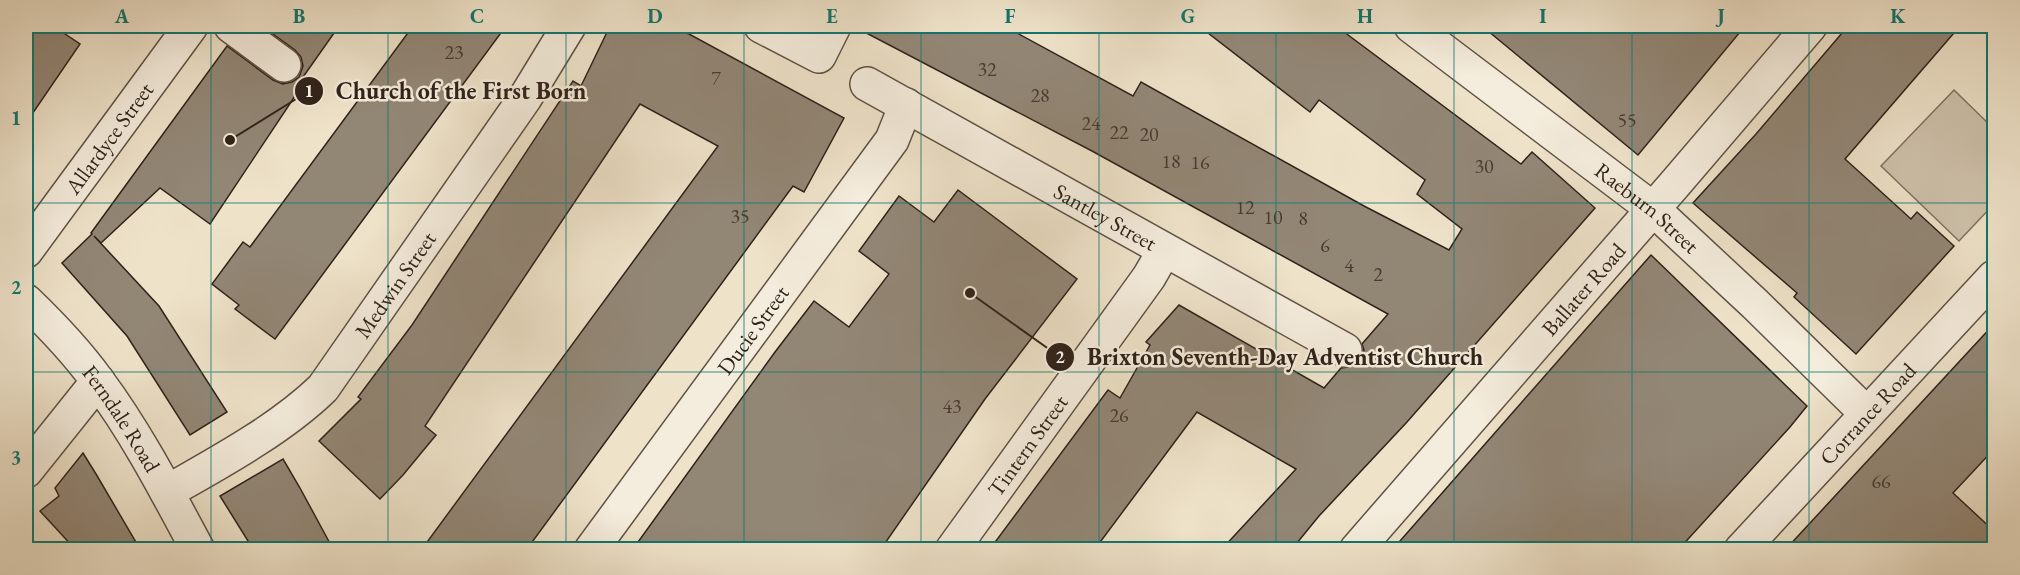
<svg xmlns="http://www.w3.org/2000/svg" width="2020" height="575" font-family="'EB Garamond',serif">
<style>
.green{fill:#cec1ab;stroke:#7e7262;stroke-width:1.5}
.building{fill:#928675;stroke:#2f221a;stroke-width:1.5}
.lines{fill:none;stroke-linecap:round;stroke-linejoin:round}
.minor-casing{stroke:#5f5246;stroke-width:36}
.minor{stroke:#f4ecdc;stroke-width:33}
.grid{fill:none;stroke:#0f766e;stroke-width:1.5;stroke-opacity:0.55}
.labels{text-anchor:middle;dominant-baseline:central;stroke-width:5;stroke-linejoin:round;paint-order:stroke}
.number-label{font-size:20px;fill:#483b31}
.street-label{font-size:22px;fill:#2f221a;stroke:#f4ecdc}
.leader{fill:none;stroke:#2f221a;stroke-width:2}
.callout-dot{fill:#2f221a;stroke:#f4ecdc;stroke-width:2}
.mark-label{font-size:18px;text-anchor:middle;font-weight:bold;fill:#fff}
.callout-label{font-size:24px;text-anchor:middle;font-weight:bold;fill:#2f221a;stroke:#f4ecdc;stroke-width:5;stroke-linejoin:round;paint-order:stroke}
.neatline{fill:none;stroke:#0f766e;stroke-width:2}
.grid-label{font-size:20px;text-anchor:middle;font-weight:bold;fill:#0f766e}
</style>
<rect width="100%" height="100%" fill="#eee2c9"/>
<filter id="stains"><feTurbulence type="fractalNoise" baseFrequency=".00333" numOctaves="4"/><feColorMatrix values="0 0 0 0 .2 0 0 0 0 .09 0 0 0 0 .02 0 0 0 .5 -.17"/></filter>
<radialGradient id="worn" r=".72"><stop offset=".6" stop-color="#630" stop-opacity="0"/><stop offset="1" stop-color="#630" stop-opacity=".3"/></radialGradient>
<polygon class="green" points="1954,90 1994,129 1994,204 1959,241 1881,166"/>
<g class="building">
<polygon points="37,26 53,26 80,44 26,123 26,42"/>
<polygon points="262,26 339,26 296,87 299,90 210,224 160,188 101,243 94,236 159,306 227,412 190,435 127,336 62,263 92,234 91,233 227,46 273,80 283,84 292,82 299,77 303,66 301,57 295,50"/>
<polygon points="413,26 506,26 275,339 235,309 239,305 212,284 243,242 250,247"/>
<polygon points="610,26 668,26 689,34 844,118 804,192 793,186 527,549 422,549 718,146 640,104 425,426 436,435 403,475 380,499 319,441 361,399 358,397 412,325 573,81 581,86"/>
<polygon points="853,26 1004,26 1133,96 1141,82 1364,206 1449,250 1462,229 1417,194 1425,180 1319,100 1310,112 1199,26 1336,26 1521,164 1532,152 1595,208 1407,422 1319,516 1292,549 1222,549 1296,469 1197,412 1095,549 990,549 1108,390 1120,398 1150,345 1146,342 1179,305 1324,388 1341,368 1354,366 1361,360 1364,350 1362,344 1388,314 1092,151"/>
<polygon points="1482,26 1745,26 1638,155"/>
<polygon points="1848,26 1960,26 1845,159 1911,219 1917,212 1954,246 1856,354 1794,297 1797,293 1693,203 1756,134"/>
<polygon points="958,190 1077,279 985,399 881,549 633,549 775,352 814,301 849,327 889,274 859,251 899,196 934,222"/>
<polygon points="1651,255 1807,406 1790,427 1679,549 1393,549"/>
<polygon points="1995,323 1995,448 1953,493 1995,532 1995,549 1786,549"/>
<polygon points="83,453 96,474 140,549 75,549 40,511 59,496 55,488"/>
<polygon points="283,459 300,488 333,549 253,549 220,496"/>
</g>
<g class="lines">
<defs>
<g id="minor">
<polyline points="231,26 284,65"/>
<polyline points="761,26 819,56 834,26"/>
<path id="s1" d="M 1411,26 L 1653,209 L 1755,304 L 1866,413"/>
<path id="s2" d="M 867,84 L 1345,350"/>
<path id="s3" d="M 26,251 L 191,26"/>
<path id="s4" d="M 26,301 C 51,325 76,351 97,380 C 136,432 167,492 198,550"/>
<polyline points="26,471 98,381"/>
<path id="s5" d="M 167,492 C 218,463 281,429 323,388 L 525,98 L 569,26"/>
<path id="s6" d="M 591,550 L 892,140 L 906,105"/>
<path id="s7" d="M 952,550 L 1149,277 L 1164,251"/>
<path id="s8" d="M 1356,550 L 1674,185 L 1810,26"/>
<path id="s9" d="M 1741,550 L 1994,277"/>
</g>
</defs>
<use href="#minor" class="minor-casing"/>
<use href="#minor" class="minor"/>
</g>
<path class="grid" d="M 211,26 L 211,550M 388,26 L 388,550M 566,26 L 566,550M 744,26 L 744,550M 921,26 L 921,550M 1099,26 L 1099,550M 1276,26 L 1276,550M 1454,26 L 1454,550M 1632,26 L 1632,550M 1809,26 L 1809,550M 26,203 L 1994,203M 26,372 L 1994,372"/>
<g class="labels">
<g class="number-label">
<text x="454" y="52">23</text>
<text x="987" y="69">32</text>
<text x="716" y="78">7</text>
<text x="1040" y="95">28</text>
<text x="1627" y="120">55</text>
<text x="1091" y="123">24</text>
<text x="1119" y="132">22</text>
<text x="1149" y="134">20</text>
<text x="1171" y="161">18</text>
<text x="1200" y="162">16</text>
<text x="1484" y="166">30</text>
<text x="1245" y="207">12</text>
<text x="740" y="216">35</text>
<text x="1273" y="217">10</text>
<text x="1303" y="218">8</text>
<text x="1325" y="245">6</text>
<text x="1349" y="265">4</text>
<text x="1378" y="274">2</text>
<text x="952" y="406">43</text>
<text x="1119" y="415">26</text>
<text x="1881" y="481">66</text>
</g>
<g class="street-label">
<text stroke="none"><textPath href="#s3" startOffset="140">Allardyce Street</textPath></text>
<text stroke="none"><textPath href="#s1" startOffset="298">Raeburn Street</textPath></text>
<text stroke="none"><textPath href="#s2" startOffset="273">Santley Street</textPath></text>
<text stroke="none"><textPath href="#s5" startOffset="314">Medwin Street</textPath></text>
<text stroke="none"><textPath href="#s8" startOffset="346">Ballater Road</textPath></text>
<text stroke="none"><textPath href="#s6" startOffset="273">Ducie Street</textPath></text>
<text stroke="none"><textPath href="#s9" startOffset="186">Corrance Road</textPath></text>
<text stroke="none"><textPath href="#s4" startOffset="152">Ferndale Road</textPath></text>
<text stroke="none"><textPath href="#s7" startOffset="129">Tintern Street</textPath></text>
</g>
</g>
<path class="leader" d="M230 140L309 91M970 293L1060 357"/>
<g class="callout-dot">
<circle cx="230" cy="140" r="6"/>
<circle cx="970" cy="293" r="6"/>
<circle cx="309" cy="91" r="15"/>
<circle cx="1060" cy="357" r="15"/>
</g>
<g class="mark-label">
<text x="309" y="97">1</text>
<text x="1060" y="363">2</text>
</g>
<g class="callout-label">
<text x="461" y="99">Church of the First Born</text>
<text x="1285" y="365">Brixton Seventh-Day Adventist Church</text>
</g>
<rect width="2020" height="575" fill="none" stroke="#eee2c9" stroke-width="66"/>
<rect x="33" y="33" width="1954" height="509" class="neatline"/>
<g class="grid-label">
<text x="122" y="23">A</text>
<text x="299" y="23">B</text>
<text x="477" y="23">C</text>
<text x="655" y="23">D</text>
<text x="832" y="23">E</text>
<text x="1010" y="23">F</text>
<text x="1188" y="23">G</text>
<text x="1365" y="23">H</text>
<text x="1543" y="23">I</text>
<text x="1721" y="23">J</text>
<text x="1898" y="23">K</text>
<text x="16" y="125">1</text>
<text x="16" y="294">2</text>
<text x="16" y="464">3</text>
</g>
<rect width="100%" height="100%" filter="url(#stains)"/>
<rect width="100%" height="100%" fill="url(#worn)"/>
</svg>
